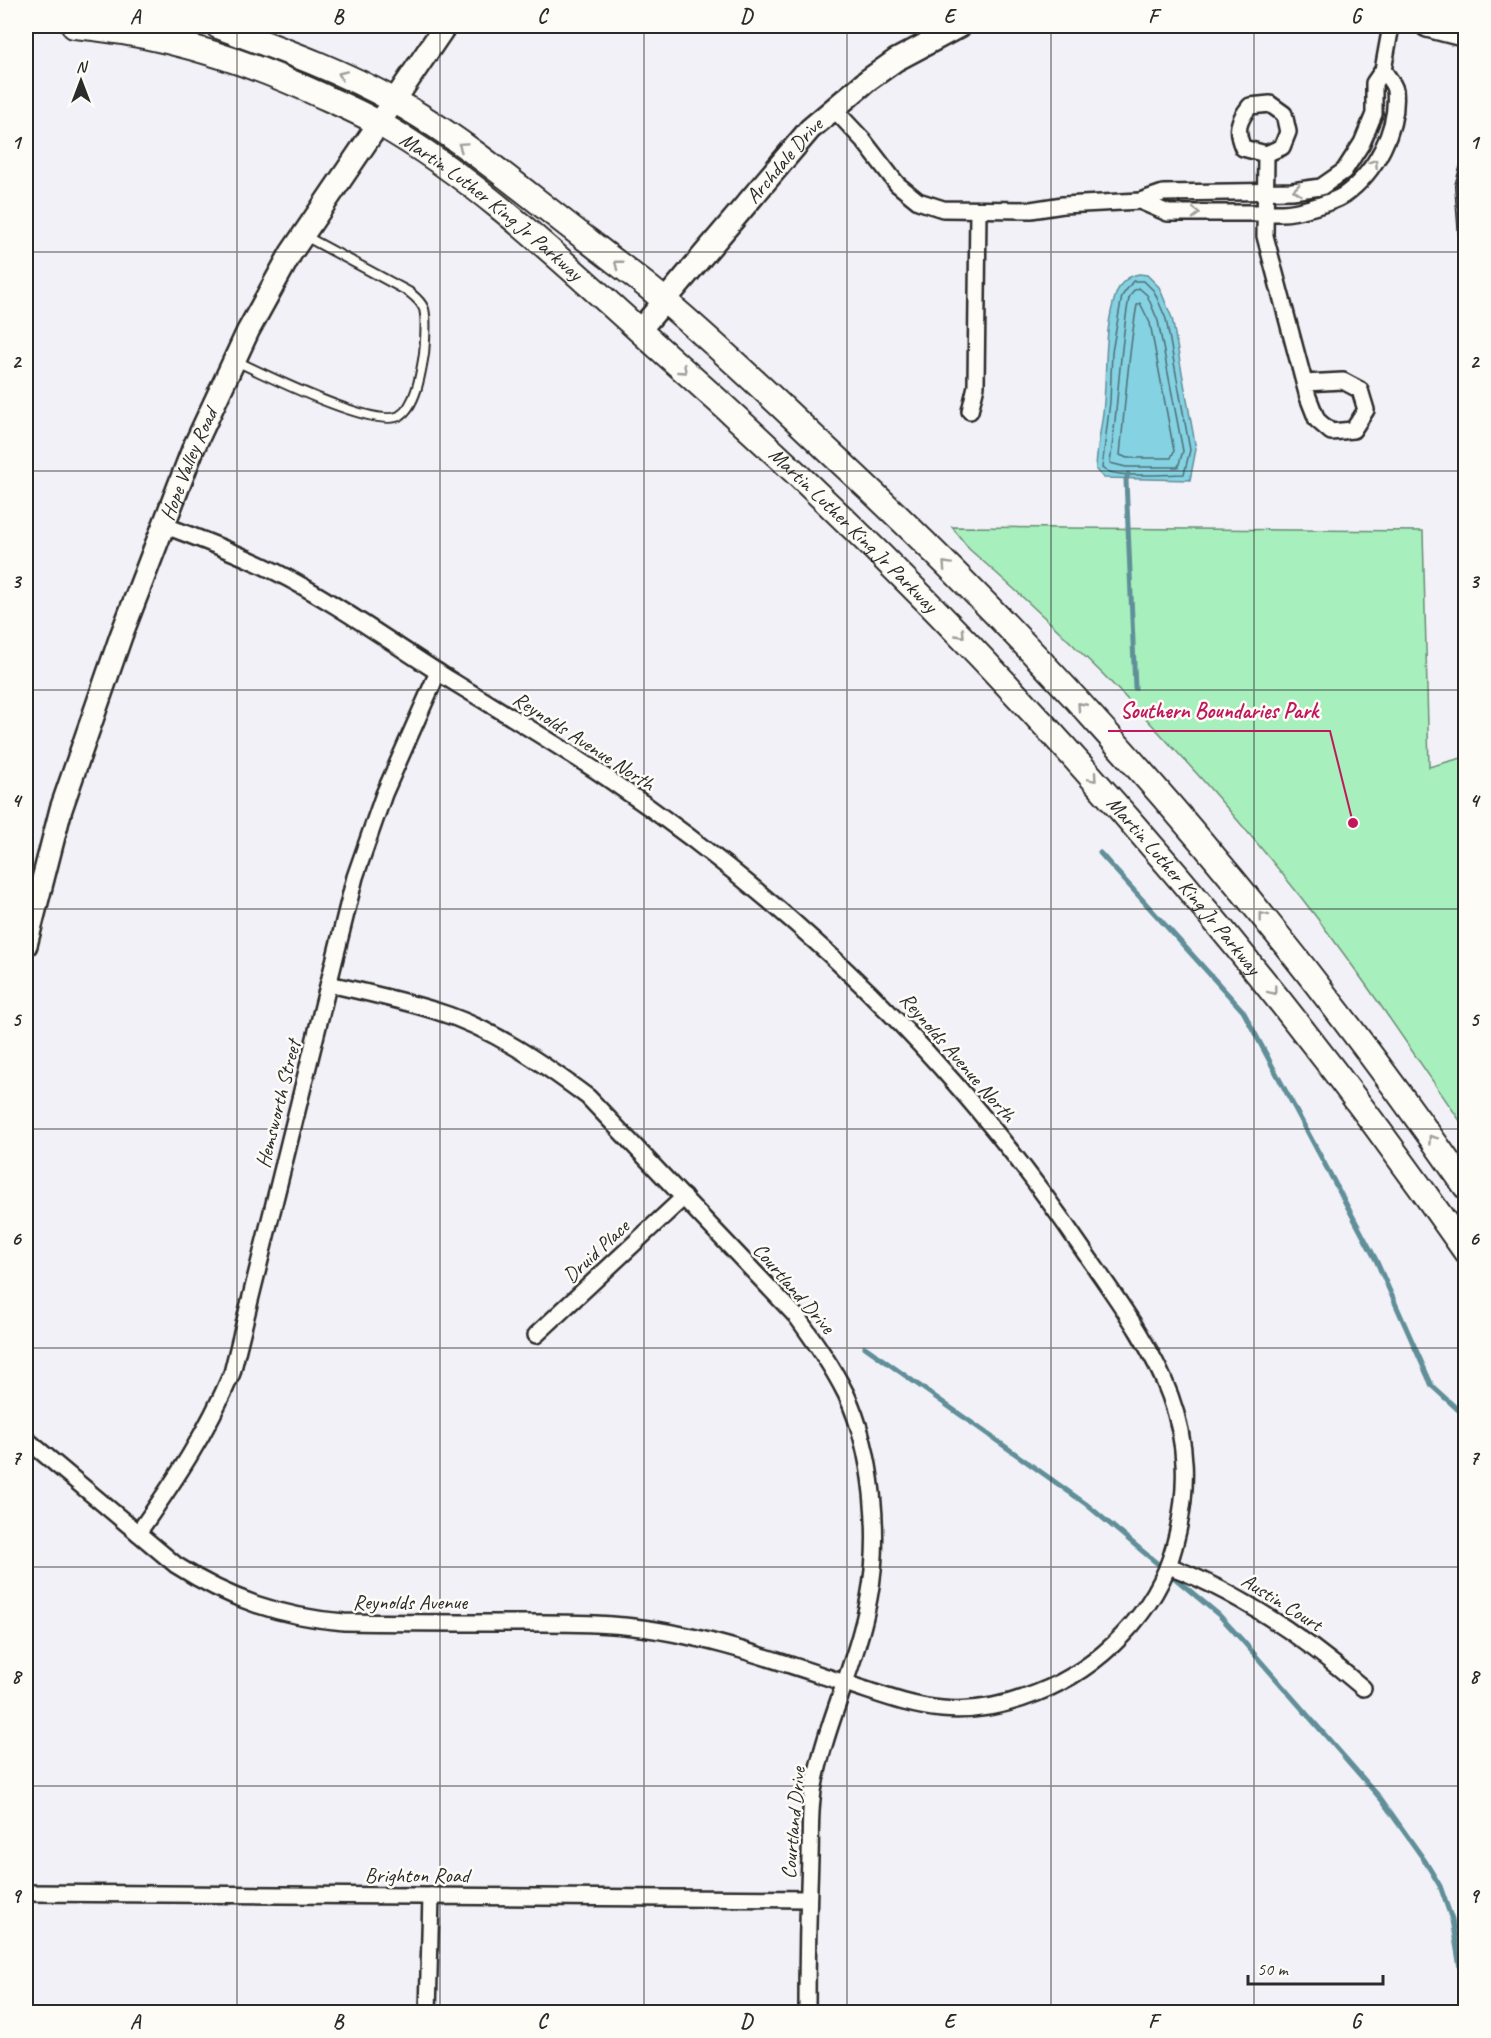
<svg xmlns="http://www.w3.org/2000/svg" width="1491" height="2038" font-family="Caveat,sans-serif">
<style>
.green{fill:#a7efbd;stroke:#698d74;stroke-width:1.5}
.water{fill:#85d2e3;stroke:#618f99;stroke-width:1.5}
.lines{fill:none;stroke-linecap:round;stroke-linejoin:round}
.shore{stroke:#4f6e75;stroke-width:1.5}
.stream{stroke:#618f99;stroke-width:5}
.lane-casing{stroke:#2b2b2b;stroke-width:12}
.street-casing{stroke:#2b2b2b;stroke-width:20}
.secondary-casing{stroke:#2b2b2b;stroke-width:26}
.primary-casing{stroke:#2b2b2b;stroke-width:28}
.lane{stroke:#fdfcf7;stroke-width:8}
.street{stroke:#fdfcf7;stroke-width:15}
.secondary{stroke:#fdfcf7;stroke-width:21}
.primary{stroke:#fdfcf7;stroke-width:24}
.oneway{stroke:#9e9e9b}
.grid{fill:none;stroke:#2b2b2b;stroke-width:1.5;stroke-opacity:0.55}
.labels{text-anchor:middle;dominant-baseline:central;stroke-width:5;stroke-linejoin:round;paint-order:stroke}
.street-label{font-size:21px;fill:#2b2b2b;stroke:#fdfcf7}
.leader{fill:none;stroke:#c2185b;stroke-width:2}
.callout-dot{fill:#c2185b;stroke:#fdfcf7;stroke-width:2}
.callout-label{font-size:22px;text-anchor:middle;font-weight:bold;fill:#c2185b;stroke:#fdfcf7;stroke-width:5;stroke-linejoin:round;paint-order:stroke}
.neatline{fill:none;stroke:#2b2b2b;stroke-width:2}
.grid-label{font-size:20px;text-anchor:middle;font-weight:bold;fill:#2b2b2b}
</style>
<rect width="100%" height="100%" fill="#f2f1f7"/>
<filter id="ink" filterUnits="userSpaceOnUse"><feTurbulence type="fractalNoise" baseFrequency=".0167" numOctaves="2"/><feDisplacementMap in="SourceGraphic" scale="12" xChannelSelector="R" yChannelSelector="G"/><feConvolveMatrix kernelMatrix="1 2 1 2 8 2 1 2 1" color-interpolation-filters="sRGB"/></filter>
<g filter="url(#ink)">
<path class="green" d="M 952,527 L 1423,531 L 1429,767 L 1465,757 L 1465,1128 C 1411,1050 1359,971 1300,896 C 1200,770 1090,654 969,549 Z"/>
<path class="water" d="M 1139,274 L 1147,275 L 1159,287 L 1172,318 L 1196,449 L 1190,480 L 1104,478 L 1096,470 C 1096,447 1103,424 1104,401 C 1107,366 1104,328 1116,294 C 1120,283 1128,276 1139,274 Z"/>
<g class="lines">
<g class="shore">
<path d="M 1133,281 L 1144,281 L 1154,291 L 1166,319 L 1190,450 L 1184,474 C 1168,474 1112,479 1102,468 L 1110,402 L 1112,352 L 1122,296 Z"/>
<path d="M 1139,288 L 1147,295 L 1158,321 L 1183,451 L 1178,467 L 1126,467 L 1110,463 C 1118,408 1119,353 1129,298 L 1133,291 Z"/>
<path d="M 1140,303 L 1150,323 L 1174,451 L 1171,458 L 1127,458 L 1120,455 C 1125,405 1128,355 1137,305 Z"/>
</g>
<g class="stream">
<polyline points="1128,474 1126,480 1135,688"/>
<polyline points="1100,853 1243,1011 1376,1260 1432,1386 1466,1417"/>
<polyline points="865,1347 1086,1504 1219,1615 1242,1640 1381,1799 1425,1861 1440,1886 1452,1920 1466,2003"/>
</g>
<defs>
<g id="lane">
<polyline points="1466,165 1460,186 1466,264"/>
<path d="M 236,361 C 264,374 373,429 399,416 C 416,407 421,372 424,354 C 425,342 427,320 424,309 C 421,301 414,296 409,292 L 305,236"/>
</g>
<g id="street">
<path d="M 1270,104 L 1284,114 L 1288,132 L 1282,147 L 1266,154 L 1243,148 C 1235,130 1238,121 1250,106 Z"/>
<polyline points="833,108 863,140 897,184 918,201 943,209 1031,210 1063,205 1140,201 1163,193 1292,191 1321,187 1344,171 1362,143 1374,114 1374,83 1383,70 1391,26"/>
<polyline points="1266,154 1265,236 1308,397 1317,420 1331,432 1353,430 1366,410 1360,390 1343,381 1304,383"/>
<path d="M 1140,201 L 1168,213 L 1282,213 C 1296,213 1332,203 1344,195 C 1375,173 1399,129 1395,90 C 1394,84 1387,76 1383,70"/>
<polyline points="970,411 976,386 978,210"/>
<path d="M 329,984 C 364,992 401,1000 436,1011 C 492,1028 541,1062 588,1097 L 797,1317 C 815,1342 832,1366 846,1394 C 873,1451 881,1536 869,1598 C 857,1663 826,1722 814,1786 C 809,1809 811,1834 810,1858 C 808,1910 807,1961 807,2012"/>
<polyline points="536,1335 684,1197"/>
<path d="M 26,1439 L 176,1565 C 229,1599 281,1617 344,1622 C 400,1623 457,1623 514,1623 C 551,1623 588,1622 624,1626 C 700,1633 775,1660 848,1684 C 879,1694 909,1706 942,1709 C 975,1712 1007,1705 1037,1693 C 1099,1669 1157,1612 1174,1547 C 1209,1419 1150,1347 1081,1247 C 955,1061 793,904 607,778 C 557,744 504,713 452,681 C 394,645 337,603 276,572 C 240,554 201,539 163,525"/>
<path d="M 138,1533 C 176,1479 206,1434 232,1373 L 355,877 L 384,794 L 438,672"/>
<path d="M 1169,1566 C 1242,1594 1305,1638 1363,1688"/>
<polyline points="26,1893 808,1899"/>
<polyline points="428,2012 431,1896"/>
</g>
<g id="secondary">
<polyline points="1427,26 1466,36"/>
<path id="s1" d="M 639,331 L 810,129 L 868,80 L 896,60 L 960,26"/>
<path id="s2" d="M 26,945 L 61,809 L 121,636 L 193,449 L 248,331 L 291,253 L 445,26"/>
</g>
<g id="primary">
<path id="s3" d="M 74,26 C 160,33 242,59 320,95 C 340,104 361,113 380,124 C 487,185 577,276 669,357 C 970,623 1237,922 1466,1252"/>
<path d="M 218,26 C 277,48 338,69 393,100 C 461,137 528,195 590,242 C 615,262 641,280 665,301 C 729,355 789,414 850,471 C 1080,686 1286,929 1466,1187"/>
</g>
</defs>
<use href="#lane" class="lane-casing"/>
<use href="#street" class="street-casing"/>
<use href="#secondary" class="secondary-casing"/>
<use href="#primary" class="primary-casing"/>
<use href="#lane" class="lane"/>
<use href="#street" class="street"/>
<use href="#secondary" class="secondary"/>
<use href="#primary" class="primary"/>
</g>
<defs><path id="oneway-chevron" d="M-2-3.5L2.5 0L-2 3.5" fill="none" stroke-width="1.6" stroke-linecap="round" stroke-linejoin="round" transform="scale(1.5)"/></defs>
<g class="oneway">
<use href="#oneway-chevron" transform="translate(342 75) rotate(-156)"/>
<use href="#oneway-chevron" transform="translate(462 146) rotate(-146)"/>
<use href="#oneway-chevron" transform="translate(1374 163) rotate(-56)"/>
<use href="#oneway-chevron" transform="translate(1297 190) rotate(174)"/>
<use href="#oneway-chevron" transform="translate(1196 213) rotate(1)"/>
<use href="#oneway-chevron" transform="translate(618 264) rotate(-142)"/>
<use href="#oneway-chevron" transform="translate(683 370) rotate(41)"/>
<use href="#oneway-chevron" transform="translate(946 565) rotate(-133)"/>
<use href="#oneway-chevron" transform="translate(961 634) rotate(46)"/>
<use href="#oneway-chevron" transform="translate(1081 706) rotate(-132)"/>
<use href="#oneway-chevron" transform="translate(1093 778) rotate(49)"/>
<use href="#oneway-chevron" transform="translate(1263 916) rotate(-128)"/>
<use href="#oneway-chevron" transform="translate(1273 991) rotate(52)"/>
<use href="#oneway-chevron" transform="translate(1432 1139) rotate(-125)"/>
</g>
</g>
<path class="grid" d="M 237,26 L 237,2012M 440,26 L 440,2012M 644,26 L 644,2012M 847,26 L 847,2012M 1051,26 L 1051,2012M 1254,26 L 1254,2012M 26,252 L 1466,252M 26,471 L 1466,471M 26,690 L 1466,690M 26,909 L 1466,909M 26,1129 L 1466,1129M 26,1348 L 1466,1348M 26,1567 L 1466,1567M 26,1786 L 1466,1786"/>
<g class="labels">
<g class="street-label">
<text stroke="none"><textPath href="#s1" startOffset="224">Archdale Drive</textPath></text>
<text stroke="none"><textPath href="#s3" startOffset="462">Martin Luther King Jr Parkway</textPath></text>
<text stroke="none"><textPath href="#s2" startOffset="508">Hope Valley Road</textPath></text>
<text stroke="none"><textPath href="#s3" startOffset="948">Martin Luther King Jr Parkway</textPath></text>
<text transform="translate(584 741) rotate(33)">Reynolds Avenue North</text>
<text stroke="none"><textPath href="#s3" startOffset="1434">Martin Luther King Jr Parkway</textPath></text>
<text transform="translate(958 1057) rotate(49)">Reynolds Avenue North</text>
<text transform="translate(278 1104) rotate(-76)">Hemsworth Street</text>
<text transform="translate(596 1251) rotate(-43)">Druid Place</text>
<text transform="translate(794 1288) rotate(49)">Courtland Drive</text>
<text x="410" y="1602">Reynolds Avenue</text>
<text transform="translate(1282 1602) rotate(32)">Austin Court</text>
<text transform="translate(793 1823) rotate(-85)">Courtland Drive</text>
<text x="417" y="1875">Brighton Road</text>
</g>
</g>
<path class="leader" d="M1353 823L1330 731H1108"/>
<circle class="callout-dot" cx="1353" cy="823" r="6"/>
<g class="callout-label">
<text x="1219" y="718">Southern Boundaries Park</text>
</g>
<rect width="1491" height="2038" fill="none" stroke="#fdfcf7" stroke-width="66"/>
<g transform="translate(81 81)" stroke="#fdfcf7" stroke-width="4.5" paint-order="stroke">
<path d="M0-4.5L10 22L0 15L-10 22Z" fill="#2b2b2b"/>
<text y="-9" font-size="16" font-weight="bold" text-anchor="middle" fill="#2b2b2b">N</text>
</g>
<path d="M1248 1975v9h135v-9" fill="none" stroke="#2b2b2b" stroke-width="3"/>
<text x="1257" y="1975" font-size="18" fill="#2b2b2b" stroke="#fdfcf7" stroke-width="4.5" paint-order="stroke">50 m</text>
<rect x="33" y="33" width="1425" height="1972" class="neatline"/>
<g class="grid-label">
<text x="135" y="23">A</text>
<text x="338" y="23">B</text>
<text x="542" y="23">C</text>
<text x="746" y="23">D</text>
<text x="949" y="23">E</text>
<text x="1153" y="23">F</text>
<text x="1356" y="23">G</text>
<text x="16" y="149">1</text>
<text x="1474" y="149">1</text>
<text x="16" y="368">2</text>
<text x="1474" y="368">2</text>
<text x="16" y="588">3</text>
<text x="1474" y="588">3</text>
<text x="16" y="807">4</text>
<text x="1474" y="807">4</text>
<text x="16" y="1026">5</text>
<text x="1474" y="1026">5</text>
<text x="16" y="1245">6</text>
<text x="1474" y="1245">6</text>
<text x="16" y="1464">7</text>
<text x="1474" y="1464">7</text>
<text x="16" y="1683">8</text>
<text x="1474" y="1683">8</text>
<text x="16" y="1902">9</text>
<text x="1474" y="1902">9</text>
<text x="135" y="2028">A</text>
<text x="338" y="2028">B</text>
<text x="542" y="2028">C</text>
<text x="746" y="2028">D</text>
<text x="949" y="2028">E</text>
<text x="1153" y="2028">F</text>
<text x="1356" y="2028">G</text>
</g>
</svg>
